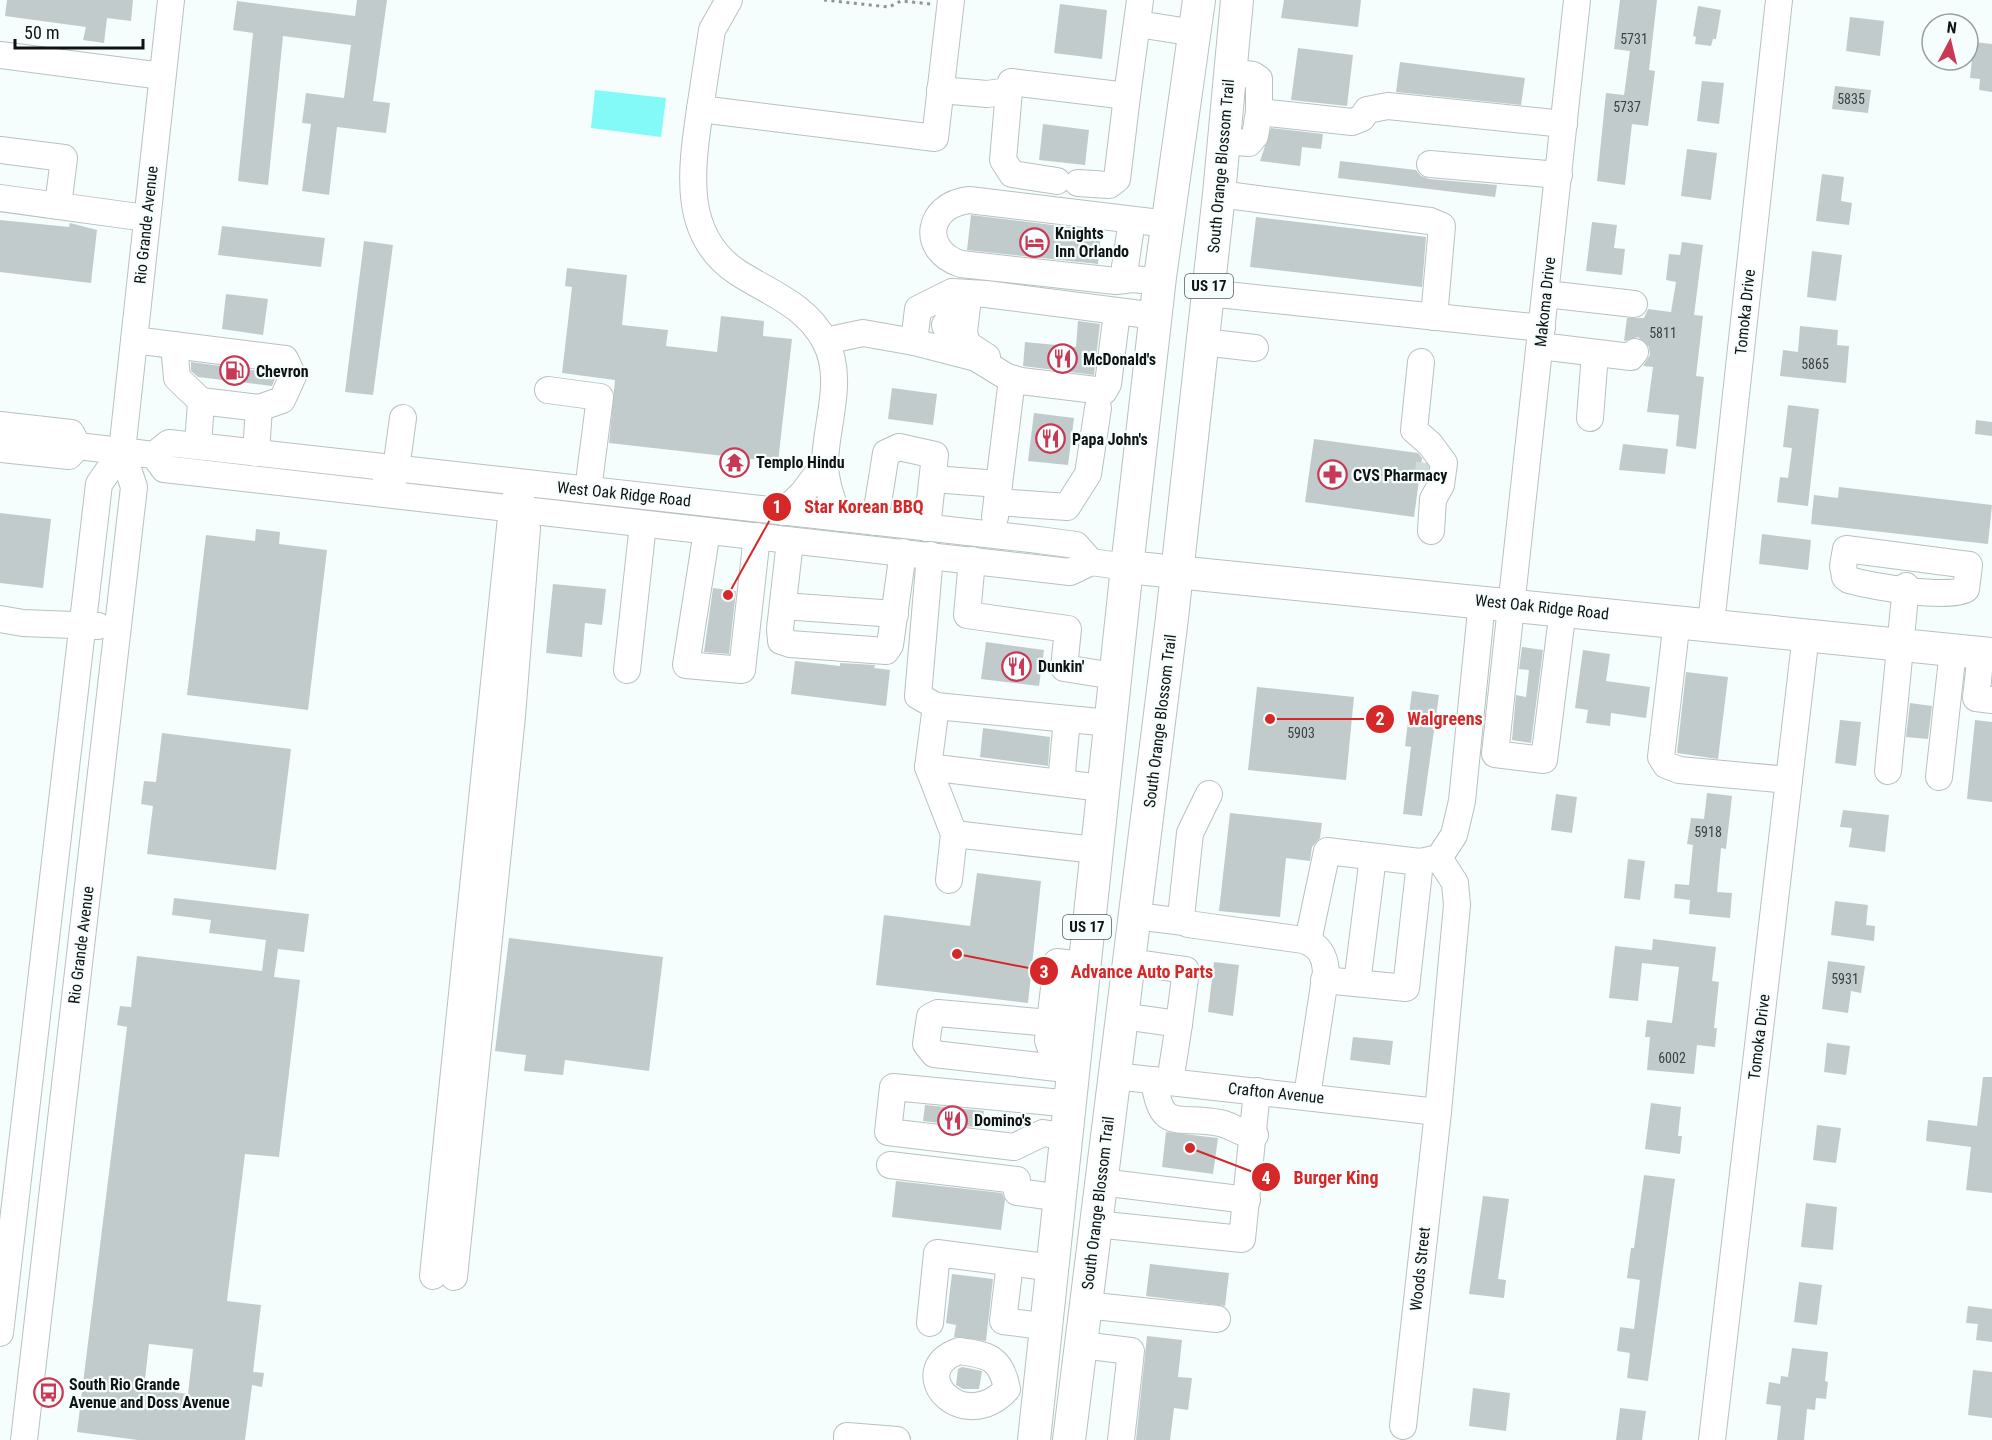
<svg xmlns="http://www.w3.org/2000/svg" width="1992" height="1440" font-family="'Roboto Condensed',sans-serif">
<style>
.grass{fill:#83faf8}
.building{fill:#c2cbcb;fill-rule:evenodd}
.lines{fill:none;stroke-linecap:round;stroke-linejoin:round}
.minor-tunnel{stroke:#d3dbda;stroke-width:26;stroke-dasharray:26 13;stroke-linecap:butt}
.minor-casing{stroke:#b8c1c1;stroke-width:28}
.major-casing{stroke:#b8c1c1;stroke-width:34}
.path{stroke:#8f9595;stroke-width:3;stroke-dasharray:3 4.5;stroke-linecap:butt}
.minor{stroke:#fff;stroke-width:26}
.major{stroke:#fff;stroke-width:32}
.labels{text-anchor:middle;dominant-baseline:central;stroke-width:4.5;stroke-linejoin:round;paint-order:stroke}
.number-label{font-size:14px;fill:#3c4141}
.shield{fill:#f5fefd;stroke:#555a59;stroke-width:1.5}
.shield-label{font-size:15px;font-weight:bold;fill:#101313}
.street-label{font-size:16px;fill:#101313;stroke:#f5fefd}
.poi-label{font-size:16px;font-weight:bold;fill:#101313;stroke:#f5fefd;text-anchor:start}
.leader{fill:none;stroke:#d62828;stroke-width:2}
.callout-dot{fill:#d62828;stroke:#f5fefd;stroke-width:2}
.mark-label{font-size:18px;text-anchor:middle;font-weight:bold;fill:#fff}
.callout-label{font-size:18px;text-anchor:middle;font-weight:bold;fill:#d62828;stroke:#f5fefd;stroke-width:4.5;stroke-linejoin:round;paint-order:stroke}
</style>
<rect width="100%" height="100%" fill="#f5fefd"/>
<polygon class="grass" points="595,90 666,98 661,137 591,128"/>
<g class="building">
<polygon points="7,0 133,0 131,21 107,18 104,43 83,40 86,27 5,16"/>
<polygon points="357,0 387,0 373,101 390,103 386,133 337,127 329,195 302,191 311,124 302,123 306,93 344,98 351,45 283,36 268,185 238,181 253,33 233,30 237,1 355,16"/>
<polygon points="1284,0 1361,0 1358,27 1281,18"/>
<polygon points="1620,0 1657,0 1649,70 1655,71 1648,126 1632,124 1625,185 1597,181 1606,93 1624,95 1630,51 1614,49"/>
<polygon points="1060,4 1107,10 1102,59 1054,53"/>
<polygon points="1698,6 1721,10 1716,39 1713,39 1711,46 1695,44 1696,37 1693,36"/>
<polygon points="1850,17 1884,21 1880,56 1846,51"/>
<polygon points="1974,42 1992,44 1992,92 1979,90 1980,79 1970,78"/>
<polygon points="1298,48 1353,55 1347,106 1291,100"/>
<polygon points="1400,62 1525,78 1521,105 1396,92"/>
<polygon points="1702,81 1724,83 1719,124 1697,121"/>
<polygon points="1835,86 1871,90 1868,113 1832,109"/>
<polygon points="1043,124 1089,130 1085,165 1039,160"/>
<polygon points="1271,128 1323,134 1321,149 1302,147 1300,166 1260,161"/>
<polygon points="1687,149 1717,153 1711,200 1681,196"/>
<polygon points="1340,161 1416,170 1421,176 1429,179 1497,185 1495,197 1338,178"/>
<polygon points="1822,174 1844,177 1841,201 1852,203 1849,225 1816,221"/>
<polygon points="971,215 1101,231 1098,264 967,250"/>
<polygon points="1256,217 1426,237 1422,287 1250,267"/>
<polygon points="0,220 69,227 70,223 97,230 91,283 0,272"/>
<polygon points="1592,222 1617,225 1614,248 1625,249 1622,275 1586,271"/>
<polygon points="222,226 325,238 321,267 218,255"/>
<polygon points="364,241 393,245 373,395 345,392"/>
<polygon points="1682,242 1703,245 1694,315 1703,316 1696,376 1704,377 1696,449 1676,446 1679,415 1647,412 1653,367 1643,366 1650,355 1649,347 1638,337 1624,341 1627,318 1644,318 1648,309 1671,312 1676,282 1666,280 1669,254 1680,255"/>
<polygon points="1812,251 1842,255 1836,301 1807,297"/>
<polygon points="567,268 627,275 622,325 668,330 666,346 717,352 721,316 764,321 763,336 792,339 778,462 609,443 615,380 562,373 572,287 565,286"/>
<polygon points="226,294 268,299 263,335 222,329"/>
<polygon points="1078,321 1100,324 1094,375 1023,366 1025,342 1076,347"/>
<polygon points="1800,326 1838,330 1837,345 1849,346 1846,383 1780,376 1783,350 1798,352"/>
<polygon points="191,362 275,373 276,376 272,386 198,377 191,371"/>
<polygon points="892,388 937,394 933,425 888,419"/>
<polygon points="1788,405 1819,409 1808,506 1777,502 1780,477 1788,478 1792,448 1783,447"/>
<polygon points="1034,413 1074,418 1068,465 1028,461"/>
<polygon points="1976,420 1992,422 1992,436 1975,434"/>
<polygon points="1314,439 1418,453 1422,458 1414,517 1305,502"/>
<polygon points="1623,444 1668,449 1665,474 1619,470"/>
<polygon points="1839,487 1992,505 1988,544 1811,524 1814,495 1838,498"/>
<polygon points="0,513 51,519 43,588 0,583"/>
<polygon points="256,529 280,532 279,544 327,550 308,710 187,695 206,535 255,541"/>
<polygon points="1762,534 1811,540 1808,570 1759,564"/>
<polygon points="553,584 606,589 602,625 585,623 582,657 546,653"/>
<polygon points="713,588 736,591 729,654 704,652"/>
<polygon points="986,642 1044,650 1039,686 981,679"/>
<polygon points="1522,647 1543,650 1531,743 1512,740 1516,695 1526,697 1529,670 1519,669"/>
<polygon points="1583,650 1610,654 1606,681 1650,687 1646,718 1611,713 1610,726 1586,723 1588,710 1575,708"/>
<polygon points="795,661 840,666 840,663 875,665 874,668 890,670 886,706 791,694"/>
<polygon points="1686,672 1728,677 1718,759 1677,753"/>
<polygon points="1257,687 1354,697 1346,780 1248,770"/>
<polygon points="1412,691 1439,695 1422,816 1403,814 1411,747 1405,746"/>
<polygon points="1910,703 1932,706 1928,739 1906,737"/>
<polygon points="1840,720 1861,722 1856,766 1835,763"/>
<polygon points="1975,720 1992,722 1992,802 1967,799"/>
<polygon points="983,728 1050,737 1048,766 980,757"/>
<polygon points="162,733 291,749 276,870 147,854 153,806 141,804 144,781 156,782"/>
<polygon points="1707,793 1732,796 1726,849 1721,848 1717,892 1732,893 1730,918 1689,914 1690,900 1674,898 1675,884 1689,885 1693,845 1687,844 1691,818 1704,819"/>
<polygon points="1556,794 1577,797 1572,833 1551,830"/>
<polygon points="1843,810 1889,815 1885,852 1849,847 1852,828 1840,827"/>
<polygon points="1230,813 1322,823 1320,838 1312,847 1310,861 1286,858 1280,917 1219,911"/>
<polygon points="1628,859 1645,861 1640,900 1624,898"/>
<polygon points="977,873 1041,881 1028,1003 876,985 884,915 970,926"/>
<path d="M 174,898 L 309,914 L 304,952 L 278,949 L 274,977 L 300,980 L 279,1157 L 245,1154 L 227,1301 L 261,1305 L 253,1372 L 264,1373 L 262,1387 L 252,1385 L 245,1440 L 138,1440 L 77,1432 L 127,1027 L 117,1025 L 120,1006 L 131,1007 L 137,956 L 262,971 L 266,940 L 209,933 L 211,920 L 172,915 ZM 149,1344 L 193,1349 L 188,1394 L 144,1388 Z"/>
<polygon points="1835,901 1868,905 1866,925 1875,926 1874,941 1831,935"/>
<polygon points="509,938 663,957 649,1071 565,1060 563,1075 524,1071 526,1055 495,1051"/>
<polygon points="1653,939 1716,947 1712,981 1719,982 1714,1028 1717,1028 1715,1047 1697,1045 1694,1074 1647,1070 1650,1037 1645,1037 1647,1020 1672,1023 1679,967 1642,963 1638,1001 1609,998 1615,946 1652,950"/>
<polygon points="1828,961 1865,966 1861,993 1851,991 1848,1013 1822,1009"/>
<polygon points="1214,962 1239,965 1233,1016 1208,1012"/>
<polygon points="1353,1037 1393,1041 1390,1065 1350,1060"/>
<polygon points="1827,1043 1850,1046 1846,1075 1824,1072"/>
<polygon points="1983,1077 1992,1077 1992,1193 1966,1190 1971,1147 1926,1141 1928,1120 1977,1126"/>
<polygon points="1651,1103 1681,1107 1678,1136 1682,1136 1680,1154 1645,1149"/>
<polygon points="925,1105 984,1111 982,1128 923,1121"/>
<polygon points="1817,1125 1841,1128 1836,1163 1813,1160"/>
<polygon points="1166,1132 1218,1138 1213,1174 1162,1167"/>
<polygon points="1644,1175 1675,1179 1648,1381 1627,1378 1630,1353 1617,1351 1620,1327 1634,1329 1640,1280 1627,1278 1631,1248 1634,1248"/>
<polygon points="896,1181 1002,1193 1005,1200 1001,1230 892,1217"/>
<polygon points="1483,1196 1509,1199 1498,1279 1506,1280 1504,1298 1469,1294"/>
<polygon points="1806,1203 1837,1207 1833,1250 1801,1247"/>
<polygon points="1150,1264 1229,1273 1225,1306 1146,1296"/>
<polygon points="952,1274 993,1279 986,1341 954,1337 956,1325 946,1323"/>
<polygon points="1799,1282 1822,1285 1817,1325 1794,1322"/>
<polygon points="1968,1306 1992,1309 1992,1342 1976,1340 1978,1324 1966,1323"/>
<polygon points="1147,1336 1182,1340 1178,1377 1192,1378 1188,1410 1174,1408 1170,1440 1136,1440"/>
<polygon points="1792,1348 1828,1352 1825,1381 1828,1382 1826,1399 1816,1398 1815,1410 1807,1409 1804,1440 1777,1440 1781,1406 1766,1404 1769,1382 1780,1384 1781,1376 1788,1377"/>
<polygon points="962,1367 982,1371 979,1389 963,1389 956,1385 958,1369"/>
<polygon points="1973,1370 1992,1372 1992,1418 1968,1415"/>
<polygon points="1473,1388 1510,1393 1506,1431 1469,1426"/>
<polygon points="1620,1408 1646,1411 1642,1440 1616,1440"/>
</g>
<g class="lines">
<polyline class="minor-tunnel" points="1427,483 1429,463"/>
<defs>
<g id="minor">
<polyline points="729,0 712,30 700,109 935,138 951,0"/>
<polyline points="1138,24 1195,33"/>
<polyline points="0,55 162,76"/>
<polyline points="1229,72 1253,75 1259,79 1259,112 1352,122 1362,118 1367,110 1388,106 1564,124"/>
<polyline points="940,90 987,94 1009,91 1011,82 1127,96 1140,0"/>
<polyline points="1009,91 1003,160 1012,174 1057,181"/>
<path d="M 700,109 C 692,166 680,234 737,272 C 769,293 805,304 825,341 C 845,378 826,423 825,462 C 825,482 831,500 840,518"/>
<polyline points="1223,141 1249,143 1255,136 1259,112"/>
<polyline points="0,150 64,158 58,206"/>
<polyline points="1430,164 1559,175"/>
<polyline points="1078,183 1109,185 1117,179 1127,96"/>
<polyline points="1219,194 1430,221 1442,226 1434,317"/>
<polyline points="0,198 146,218"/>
<polyline points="1123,280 1132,220"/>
<path d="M 1160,282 L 1133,279 L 1116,281 L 961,264 C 920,251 926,205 969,200 L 1168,224"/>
<polyline points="1208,293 1542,328"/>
<polyline points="1546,294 1634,304"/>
<polyline points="967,306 964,332 967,344 987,357"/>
<polyline points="134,340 285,359 293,376 282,400 259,408 256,453"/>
<polyline points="825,341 863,333 914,342 918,309 952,292 986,294 1156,316"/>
<polyline points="914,342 976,358 1007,377 1021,381 1104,391 1108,384 1117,312"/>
<polyline points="1203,342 1255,348"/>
<polyline points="967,344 951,341 945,325 955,308 967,306 969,299"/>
<polyline points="174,345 177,378 201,401 198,446"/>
<polyline points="1540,346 1631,357 1635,352"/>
<polyline points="1421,362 1414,430 1430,444 1444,463 1441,485 1433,499 1431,531"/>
<polyline points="548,390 600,397 588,490"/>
<polyline points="201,401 259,408"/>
<polyline points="1590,418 1595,353"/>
<polyline points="0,425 71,433 78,446"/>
<polyline points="78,446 154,455 164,469 1070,572 1091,562 1127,567"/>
<polyline points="0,449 69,456 78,446"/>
<polyline points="154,455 169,443 1039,540 1076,545 1091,562"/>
<polyline points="386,479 395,476 403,418"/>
<polyline points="933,479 999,484"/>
<polyline points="997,502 1067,507 1088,474 1098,408"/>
<polyline points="783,512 803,493 825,463"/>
<polyline points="995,517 1012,379"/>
<polyline points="875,522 886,453 899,447 935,455 927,528"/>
<polyline points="707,531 686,665 742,670 757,536"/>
<polyline points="790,541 780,629 781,641 790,644 886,651 890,645 903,552"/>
<path d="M 1846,549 L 1969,565 L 1966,589 C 1948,600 1871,586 1849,580 L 1845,577 L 1843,566 Z"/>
<polyline points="930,555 918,696 936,706 1110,723"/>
<polyline points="972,560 967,615 1068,629 1064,668 1114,676"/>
<polyline points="783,606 895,614"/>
<polyline points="1563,609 1544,760 1495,754 1577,0"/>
<polyline points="0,619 23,623 98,626"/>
<polyline points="1677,620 1661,757 1666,765 1679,770 1789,780"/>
<polyline points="1711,624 1779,0"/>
<polyline points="1981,653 1976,698 1992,700"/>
<polyline points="627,670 643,524"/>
<polyline points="936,706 928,767 954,834 1095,850"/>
<polyline points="928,767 1102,788"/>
<polyline points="1888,771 1906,586"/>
<polyline points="1939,777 1953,650"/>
<polyline points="1061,783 1067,719"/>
<path d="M 1209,794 L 1190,833 L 1181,917 L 1188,924 L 1303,940 C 1319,945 1325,955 1326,972 L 1307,1096"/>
<polyline points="949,880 954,834"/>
<polyline points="1136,916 1184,922"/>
<polyline points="1308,941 1327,851 1420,862 1439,858 1454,835 1462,801 1482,601"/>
<polyline points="1130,962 1186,970 1179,1024"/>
<polyline points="1324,980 1406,988 1420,862"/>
<polyline points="1357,983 1373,857"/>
<polyline points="1122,1016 1179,1024 1170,1082"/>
<polyline points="1050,1023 938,1013 930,1017 926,1044 934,1054 1075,1070"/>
<polyline points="1076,1055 1051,1049 1048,1040 1057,962 1083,965"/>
<polyline points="1115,1076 1438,1112"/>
<path d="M 1154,1080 C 1162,1135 1177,1114 1220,1123 C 1234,1126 1237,1133 1255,1135"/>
<polyline points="1068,1137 1043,1133 1014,1147 888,1132 893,1087 1072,1104"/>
<polyline points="890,1165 1017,1180 1017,1192 1062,1198"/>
<polyline points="1101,1182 1247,1200"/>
<polyline points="1095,1224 1242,1239 1257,1091"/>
<polyline points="1010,1263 1003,1321 1048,1327"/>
<polyline points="433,1276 512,508 515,499 521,496"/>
<polyline points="454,1277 512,716 527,528"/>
<polyline points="1085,1305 1217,1319"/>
<polyline points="930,1323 937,1253 1054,1268"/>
<polyline points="0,1333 99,484 122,451"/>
<polyline points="1081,1345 1131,1351 1121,1440"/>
<path d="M 959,1351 C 988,1355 1001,1357 1007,1389 C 963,1437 903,1371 959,1351 Z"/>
<polyline points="1403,1426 1438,1112 1457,905 1455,883 1439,858"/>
<polyline points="24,1440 134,487 122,451 171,0"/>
<polyline points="847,1440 847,1436 897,1440"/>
<polyline points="1712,1440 1806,634"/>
</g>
<g id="major">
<polyline points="1127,567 1992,654"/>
<polyline points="1034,1440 1127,567 1160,277 1199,0"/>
<polyline points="1069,1440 1172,618 1219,194 1237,0"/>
</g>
</defs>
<use href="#minor" class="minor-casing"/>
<use href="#major" class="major-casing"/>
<polyline class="path" points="824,0 889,7 901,1 931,4"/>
<use href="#minor" class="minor"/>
<use href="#major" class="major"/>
</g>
<defs>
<symbol id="hotel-ring" viewBox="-11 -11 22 22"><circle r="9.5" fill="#f5fefd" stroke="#c93955" stroke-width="1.5"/><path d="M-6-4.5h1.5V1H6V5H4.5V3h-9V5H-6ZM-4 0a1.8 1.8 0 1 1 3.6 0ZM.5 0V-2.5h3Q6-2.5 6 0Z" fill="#c93955"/></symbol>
<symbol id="restaurant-ring" viewBox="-11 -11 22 22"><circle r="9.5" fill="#f5fefd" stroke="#c93955" stroke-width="1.5"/><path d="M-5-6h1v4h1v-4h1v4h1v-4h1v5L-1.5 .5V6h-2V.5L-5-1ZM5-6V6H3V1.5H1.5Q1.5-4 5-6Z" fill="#c93955"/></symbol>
<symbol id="fuel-ring" viewBox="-11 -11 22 22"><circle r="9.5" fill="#f5fefd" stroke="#c93955" stroke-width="1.5"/><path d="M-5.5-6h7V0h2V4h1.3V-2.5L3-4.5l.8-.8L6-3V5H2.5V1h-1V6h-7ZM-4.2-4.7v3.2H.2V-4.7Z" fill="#c93955"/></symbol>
<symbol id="temple-ring" viewBox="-11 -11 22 22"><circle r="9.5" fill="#f5fefd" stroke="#c93955" stroke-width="1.5"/><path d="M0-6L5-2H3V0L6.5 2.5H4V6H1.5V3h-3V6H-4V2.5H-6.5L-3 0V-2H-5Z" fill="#c93955"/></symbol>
<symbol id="pharmacy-ring" viewBox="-11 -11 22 22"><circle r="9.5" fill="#f5fefd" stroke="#c93955" stroke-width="1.5"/><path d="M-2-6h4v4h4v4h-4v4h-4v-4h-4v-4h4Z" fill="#c93955"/></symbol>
<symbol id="bus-ring" viewBox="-11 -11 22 22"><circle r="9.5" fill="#f5fefd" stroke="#c93955" stroke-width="1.5"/><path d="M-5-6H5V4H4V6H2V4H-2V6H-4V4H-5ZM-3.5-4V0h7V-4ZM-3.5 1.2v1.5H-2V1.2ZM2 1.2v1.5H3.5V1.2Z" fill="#c93955"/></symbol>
</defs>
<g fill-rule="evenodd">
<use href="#hotel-ring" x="1018" y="226" width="33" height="33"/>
<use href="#restaurant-ring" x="1046" y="342" width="33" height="33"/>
<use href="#fuel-ring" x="218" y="354" width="33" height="33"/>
<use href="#restaurant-ring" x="1034" y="422" width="33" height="33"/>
<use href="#temple-ring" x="718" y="446" width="33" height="33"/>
<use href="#pharmacy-ring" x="1316" y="458" width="33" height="33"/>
<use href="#restaurant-ring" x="1000" y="650" width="33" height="33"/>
<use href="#restaurant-ring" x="936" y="1104" width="33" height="33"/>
<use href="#bus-ring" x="32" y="1376" width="33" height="33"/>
</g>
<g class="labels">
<g class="number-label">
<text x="1634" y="39">5731</text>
<text x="1851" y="99">5835</text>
<text x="1627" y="107">5737</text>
<text x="1663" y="333">5811</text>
<text x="1815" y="364">5865</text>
<text x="1301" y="733">5903</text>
<text x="1708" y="832">5918</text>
<text x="1845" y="979">5931</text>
<text x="1672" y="1058">6002</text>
</g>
<g class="shield">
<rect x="1185" y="274" width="48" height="24" rx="4.5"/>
<rect x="1063" y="915" width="48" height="24" rx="4.5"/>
</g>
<g class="shield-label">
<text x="1209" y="286">US 17</text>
<text x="1087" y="927">US 17</text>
</g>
<g class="street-label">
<text transform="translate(1221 166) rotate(-85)">South Orange Blossom Trail</text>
<text transform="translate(146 225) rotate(-84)">Rio Grande Avenue</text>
<text transform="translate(1545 302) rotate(-84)">Makoma Drive</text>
<text transform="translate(1745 312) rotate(-84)">Tomoka Drive</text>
<text transform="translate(624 494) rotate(6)">West Oak Ridge Road</text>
<text transform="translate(1542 607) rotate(6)">West Oak Ridge Road</text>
<text transform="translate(1160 721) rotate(-83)">South Orange Blossom Trail</text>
<text transform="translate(81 945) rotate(-83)">Rio Grande Avenue</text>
<text transform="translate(1759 1037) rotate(-83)">Tomoka Drive</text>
<text transform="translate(1276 1093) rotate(6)">Crafton Avenue</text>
<text transform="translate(1098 1203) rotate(-83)">South Orange Blossom Trail</text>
<text transform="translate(1420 1269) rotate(-84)">Woods Street</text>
</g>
<g class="poi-label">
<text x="1055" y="233">Knights<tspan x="1055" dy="18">Inn Orlando</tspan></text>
<text x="1083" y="359">McDonald's</text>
<text x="256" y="371">Chevron</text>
<text x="1072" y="439">Papa John's</text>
<text x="756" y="462">Templo Hindu</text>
<text x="1353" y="475">CVS Pharmacy</text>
<text x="1038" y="666">Dunkin'</text>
<text x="974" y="1120">Domino's</text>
<text x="69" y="1384">South Rio Grande<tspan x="69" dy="18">Avenue and Doss Avenue</tspan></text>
</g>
</g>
<path class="leader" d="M728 595L777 507M1270 719L1380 719M957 954L1044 971M1190 1148L1266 1177"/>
<g class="callout-dot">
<circle cx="728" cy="595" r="6"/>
<circle cx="1270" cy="719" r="6"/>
<circle cx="957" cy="954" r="6"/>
<circle cx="1190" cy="1148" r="6"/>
<circle cx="777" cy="507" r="15"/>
<circle cx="1380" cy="719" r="15"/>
<circle cx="1044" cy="971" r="15"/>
<circle cx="1266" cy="1177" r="15"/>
</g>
<g class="mark-label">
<text x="777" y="513">1</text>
<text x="1380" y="725">2</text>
<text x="1044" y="978">3</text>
<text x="1266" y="1184">4</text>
</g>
<g class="callout-label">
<text x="864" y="513">Star Korean BBQ</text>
<text x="1445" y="725">Walgreens</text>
<text x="1142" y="978">Advance Auto Parts</text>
<text x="1336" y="1184">Burger King</text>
</g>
<g transform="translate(1950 42) rotate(7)"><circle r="28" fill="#f5fefd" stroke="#99a09f" stroke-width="1.5"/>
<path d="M0-4.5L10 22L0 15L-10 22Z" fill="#c93955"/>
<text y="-9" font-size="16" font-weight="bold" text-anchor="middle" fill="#101313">N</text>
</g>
<path d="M15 39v9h128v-9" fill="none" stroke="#101313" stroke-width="3"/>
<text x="24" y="39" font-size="18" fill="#101313" stroke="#f5fefd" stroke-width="4.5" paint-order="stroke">50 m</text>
</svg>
